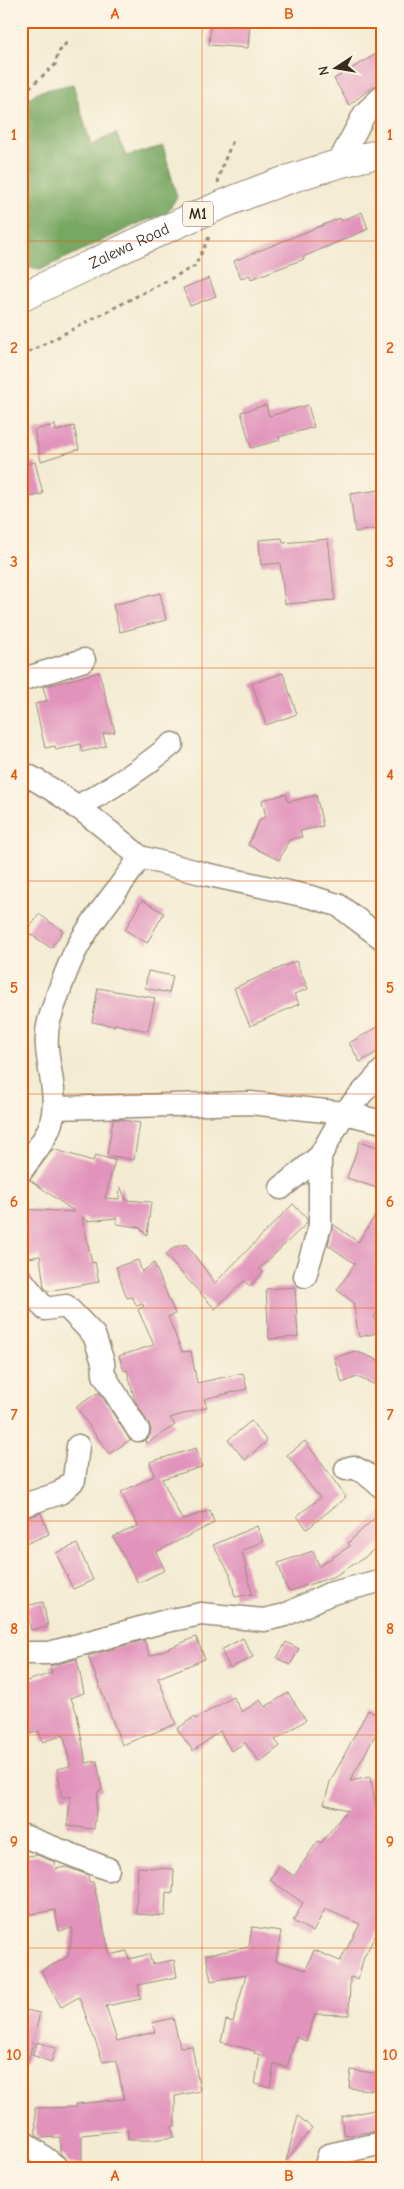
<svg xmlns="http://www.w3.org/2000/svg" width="404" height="2189" font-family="'Comic Neue',sans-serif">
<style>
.forest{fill:#78a762;stroke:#5a6840}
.building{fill:#e193bb}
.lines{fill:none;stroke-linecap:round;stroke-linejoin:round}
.minor-casing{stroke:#978b78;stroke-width:25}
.highway-casing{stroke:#978b78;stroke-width:30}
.path{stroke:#978b78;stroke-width:3;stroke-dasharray:4 4;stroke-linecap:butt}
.minor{stroke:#fff;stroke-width:22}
.highway{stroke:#fff;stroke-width:28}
.grid{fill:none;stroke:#e8590c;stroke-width:1;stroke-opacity:0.55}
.labels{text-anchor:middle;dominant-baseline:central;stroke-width:5;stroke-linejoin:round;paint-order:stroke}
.shield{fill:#fcf5e5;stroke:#75675a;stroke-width:1}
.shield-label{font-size:15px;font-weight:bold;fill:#3b2a1e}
.street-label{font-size:16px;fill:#3b2a1e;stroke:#fcf5e5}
.neatline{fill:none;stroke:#e8590c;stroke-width:2}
.grid-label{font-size:16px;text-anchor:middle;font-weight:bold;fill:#e8590c}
</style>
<rect width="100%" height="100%" fill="#fcf5e5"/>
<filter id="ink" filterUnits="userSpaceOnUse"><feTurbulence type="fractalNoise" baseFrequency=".02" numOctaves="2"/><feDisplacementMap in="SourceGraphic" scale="10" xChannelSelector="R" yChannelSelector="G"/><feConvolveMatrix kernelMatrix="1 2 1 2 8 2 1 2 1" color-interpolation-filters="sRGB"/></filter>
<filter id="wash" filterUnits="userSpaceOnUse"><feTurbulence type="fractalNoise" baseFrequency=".0096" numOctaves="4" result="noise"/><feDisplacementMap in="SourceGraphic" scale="20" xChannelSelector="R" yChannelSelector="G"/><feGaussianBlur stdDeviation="1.12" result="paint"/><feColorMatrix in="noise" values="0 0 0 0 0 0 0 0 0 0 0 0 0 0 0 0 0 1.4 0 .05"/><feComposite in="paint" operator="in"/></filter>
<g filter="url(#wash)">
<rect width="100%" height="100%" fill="#f3ecd3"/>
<polygon class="forest" points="73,84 91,145 116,133 126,156 163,146 177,197 166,214 142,222 40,270 24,267 21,260 21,104 37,92"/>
<g id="blocks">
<g class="building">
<polygon points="211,21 250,21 248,48 209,45"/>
<polygon points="383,50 383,83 374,86 349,105 334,79"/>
<polygon points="362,212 368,229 303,257 304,259 251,279 250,275 241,278 234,261 340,218 341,221"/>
<polygon points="209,278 216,296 190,306 183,288"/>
<polygon points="266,405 269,416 308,405 314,427 279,437 280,440 251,448 241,412"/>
<polygon points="55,425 56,431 74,426 79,449 41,461 34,430"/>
<polygon points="35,462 43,494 21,499 21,465"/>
<polygon points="380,490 383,528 355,532 350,494"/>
<polygon points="282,538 283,543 328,539 335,600 285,604 280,563 261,565 259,540"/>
<polygon points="160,593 166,620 120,632 113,605"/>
<polygon points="99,672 115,732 103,734 106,746 82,752 80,744 56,750 55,746 45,748 35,704 47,701 43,687"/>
<polygon points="283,673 297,714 266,725 252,684"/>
<polygon points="286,794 288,802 316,795 323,826 300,831 302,837 289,840 279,860 248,845 260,819 266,817 262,800"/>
<polygon points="142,900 164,913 147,943 125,930"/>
<polygon points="39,914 63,931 51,948 27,932"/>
<polygon points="296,961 308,989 294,994 299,1004 250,1026 234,988"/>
<polygon points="148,971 173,976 169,993 145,988"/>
<polygon points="98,988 155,998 148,1031 114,1024 114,1026 92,1022"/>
<polygon points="378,1027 383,1036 383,1049 360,1062 349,1043"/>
<polygon points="118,1119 140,1123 134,1160 107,1155 113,1120"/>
<polygon points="360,1141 383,1149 383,1190 347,1178"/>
<polygon points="53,1149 93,1161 95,1155 115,1160 105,1198 119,1199 120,1186 126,1200 151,1202 147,1235 137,1225 138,1227 117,1224 117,1218 87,1221 82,1217 92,1263 95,1262 99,1282 48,1291 44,1287 40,1256 24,1259 21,1242 21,1209 75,1212 30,1180"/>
<polygon points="293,1204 307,1219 307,1223 259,1269 263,1272 250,1286 244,1281 215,1309 165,1255 175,1247 186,1244 215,1283"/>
<polygon points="383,1204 383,1304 374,1317 377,1333 359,1337 353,1302 337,1290 355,1264 328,1245 333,1224 358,1242"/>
<polygon points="138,1260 142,1272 154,1263 175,1314 168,1317 182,1352 191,1351 197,1383 243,1373 247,1389 204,1399 207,1407 170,1418 175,1425 146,1444 145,1441 150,1436 151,1429 135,1400 127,1370 124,1371 119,1356 154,1345 138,1310 144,1306 143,1304 137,1306 132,1297 127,1298 116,1267"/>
<polygon points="295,1287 298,1337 269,1339 266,1289"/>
<polygon points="355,1351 383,1362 383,1388 357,1377 342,1383 334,1358"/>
<polygon points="99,1392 130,1440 109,1454 76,1407"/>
<polygon points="251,1421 267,1441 245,1460 228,1440"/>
<polygon points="305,1441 346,1497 307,1529 297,1516 320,1498 287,1455"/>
<polygon points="196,1448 202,1467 162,1479 182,1520 210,1510 214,1523 156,1552 165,1570 138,1583 113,1537 138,1526 121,1492 154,1476 150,1462"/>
<polygon points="383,1510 383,1541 364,1558 335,1576 290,1591 286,1587 278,1563 313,1551 319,1566 350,1546 348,1543"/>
<polygon points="41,1513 49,1534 28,1543 21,1528 21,1519"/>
<polygon points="257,1526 263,1541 242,1551 252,1594 235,1597 230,1574 213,1545"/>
<polygon points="77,1544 93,1580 73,1589 56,1553"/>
<polygon points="43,1602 48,1627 31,1630 26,1606"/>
<polygon points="196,1637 205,1659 158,1678 176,1724 122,1745 88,1656 144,1640 150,1656"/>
<polygon points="243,1638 253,1657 230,1668 221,1650"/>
<polygon points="286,1642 299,1649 290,1665 277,1658"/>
<polygon points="77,1659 84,1693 71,1698 77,1714 86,1763 97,1761 102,1790 98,1791 94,1829 67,1826 71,1796 62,1798 57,1769 70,1766 64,1735 42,1742 39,1731 31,1734 21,1704 21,1683 52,1673 50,1666"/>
<polygon points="288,1693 306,1720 275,1740 280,1746 260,1762 245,1743 231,1751 220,1731 193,1751 177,1729 194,1717 195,1719 233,1697 242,1712 260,1700 265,1707"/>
<polygon points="368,1710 383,1718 383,1721 350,1781 370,1777 376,1806 381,1805 383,1832 378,1864 383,1863 383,1921 364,1957 358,1979 350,1977 349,2015 315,2014 306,2041 296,2037 287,2067 274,2064 270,2087 255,2084 260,2055 254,2053 255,2051 221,2042 226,2020 233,2022 246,1975 211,1981 206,1955 249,1947 252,1927 281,1931 276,1961 306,1970 314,1950 340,1961 360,1924 325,1909 313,1932 293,1921 303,1903 270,1880 279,1866 294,1876 318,1841 321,1843 347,1810 324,1804 330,1782"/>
<polygon points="37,1855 55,1862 56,1869 66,1867 88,1875 89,1882 93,1882 110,1955 127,1951 129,1959 149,1954 152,1964 174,1960 177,1977 138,1985 141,1999 106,2006 117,2041 155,2032 152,2023 173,2018 180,2047 192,2046 200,2091 175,2096 175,2126 172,2126 174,2137 152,2140 128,2140 128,2130 82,2135 82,2164 70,2164 60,2153 60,2137 40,2138 36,2135 35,2108 76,2107 76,2104 124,2099 116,2060 103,2062 79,1997 61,2007 41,1971 68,1957 73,1928 59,1931 55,1910 21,1916 21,1857"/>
<polygon points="138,1867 174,1869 173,1893 166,1892 165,1916 136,1914"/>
<polygon points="26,2010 40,2013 27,2066 21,2066 21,2029"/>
<polygon points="37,2042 56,2048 51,2062 32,2055"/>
<polygon points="351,2070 383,2074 383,2091 349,2088"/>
<polygon points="383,2108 383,2130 345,2136 341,2117"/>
<polygon points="298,2116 312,2128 286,2161"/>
</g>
</g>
</g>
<g filter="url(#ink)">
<use href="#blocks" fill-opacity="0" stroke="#978b78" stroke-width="1"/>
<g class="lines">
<defs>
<g id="minor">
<polyline points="339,162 365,113 383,96"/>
<polyline points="21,680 84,660"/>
<path d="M 21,772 C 65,794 103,826 140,857 C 120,889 91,919 74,954 C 64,975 56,999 49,1021 C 40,1055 61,1089 51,1123 C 46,1140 31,1157 21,1171"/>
<path d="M 76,807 C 112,789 142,769 172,744"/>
<polyline points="140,857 205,874 311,897 338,905 383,939"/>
<polyline points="54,1108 250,1103 344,1113 383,1122"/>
<polyline points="281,1188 320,1156"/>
<polyline points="305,1276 320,1226 320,1156 344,1113 383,1070"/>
<polyline points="21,1279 45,1309 66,1306 94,1335 103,1362 104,1375 138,1430"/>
<polyline points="346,1469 353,1467 365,1473 383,1488"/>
<polyline points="21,1506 60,1493 74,1480 78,1446"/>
<polyline points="21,1653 49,1653 162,1622 201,1614 264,1620 285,1615 329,1594 383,1580"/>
<polyline points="21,1835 108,1869"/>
<polyline points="21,2140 58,2168"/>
<polyline points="325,2168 329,2155 383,2143"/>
</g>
<g id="highway">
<path id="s1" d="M 21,298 C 56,280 92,264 127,247 C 210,208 293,172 383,153"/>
</g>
</defs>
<use href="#minor" class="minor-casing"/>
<use href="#highway" class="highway-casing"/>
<g class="path">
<polyline points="21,88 30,87 55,65 58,53 68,41"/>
<polyline points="218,183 221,169 234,138"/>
<polyline points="21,356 195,266 210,235"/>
</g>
<use href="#minor" class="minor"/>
<use href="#highway" class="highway"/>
</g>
</g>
<path class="grid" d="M 202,21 L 202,2168M 21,241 L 383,241M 21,454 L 383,454M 21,668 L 383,668M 21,881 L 383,881M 21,1094 L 383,1094M 21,1308 L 383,1308M 21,1521 L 383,1521M 21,1735 L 383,1735M 21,1948 L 383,1948"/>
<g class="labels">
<rect class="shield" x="183" y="201.5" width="30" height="25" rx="4"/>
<g class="shield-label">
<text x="198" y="214">M1</text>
</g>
<g class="street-label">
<text stroke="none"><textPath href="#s1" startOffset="120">Zalewa Road</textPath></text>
</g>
</g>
<rect width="404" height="2189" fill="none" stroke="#fcf5e5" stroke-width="55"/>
<g transform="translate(336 68) rotate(258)" stroke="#fcf5e5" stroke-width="4" paint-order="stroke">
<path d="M0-4L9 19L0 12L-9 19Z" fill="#3b2a1e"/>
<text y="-8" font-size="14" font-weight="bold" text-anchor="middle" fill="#3b2a1e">N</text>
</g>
<rect x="28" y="28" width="348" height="2134" class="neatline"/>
<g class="grid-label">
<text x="115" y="19">A</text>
<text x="289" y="19">B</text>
<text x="14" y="140">1</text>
<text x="390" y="140">1</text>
<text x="14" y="353">2</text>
<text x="390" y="353">2</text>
<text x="14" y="567">3</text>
<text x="390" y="567">3</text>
<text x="14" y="780">4</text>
<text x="390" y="780">4</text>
<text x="14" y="993">5</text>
<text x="390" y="993">5</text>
<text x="14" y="1207">6</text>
<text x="390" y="1207">6</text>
<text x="14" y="1420">7</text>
<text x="390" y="1420">7</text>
<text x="14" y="1634">8</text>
<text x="390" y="1634">8</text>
<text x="14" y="1847">9</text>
<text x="390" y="1847">9</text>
<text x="14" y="2060">10</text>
<text x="390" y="2060">10</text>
<text x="115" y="2181">A</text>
<text x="289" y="2181">B</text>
</g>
</svg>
